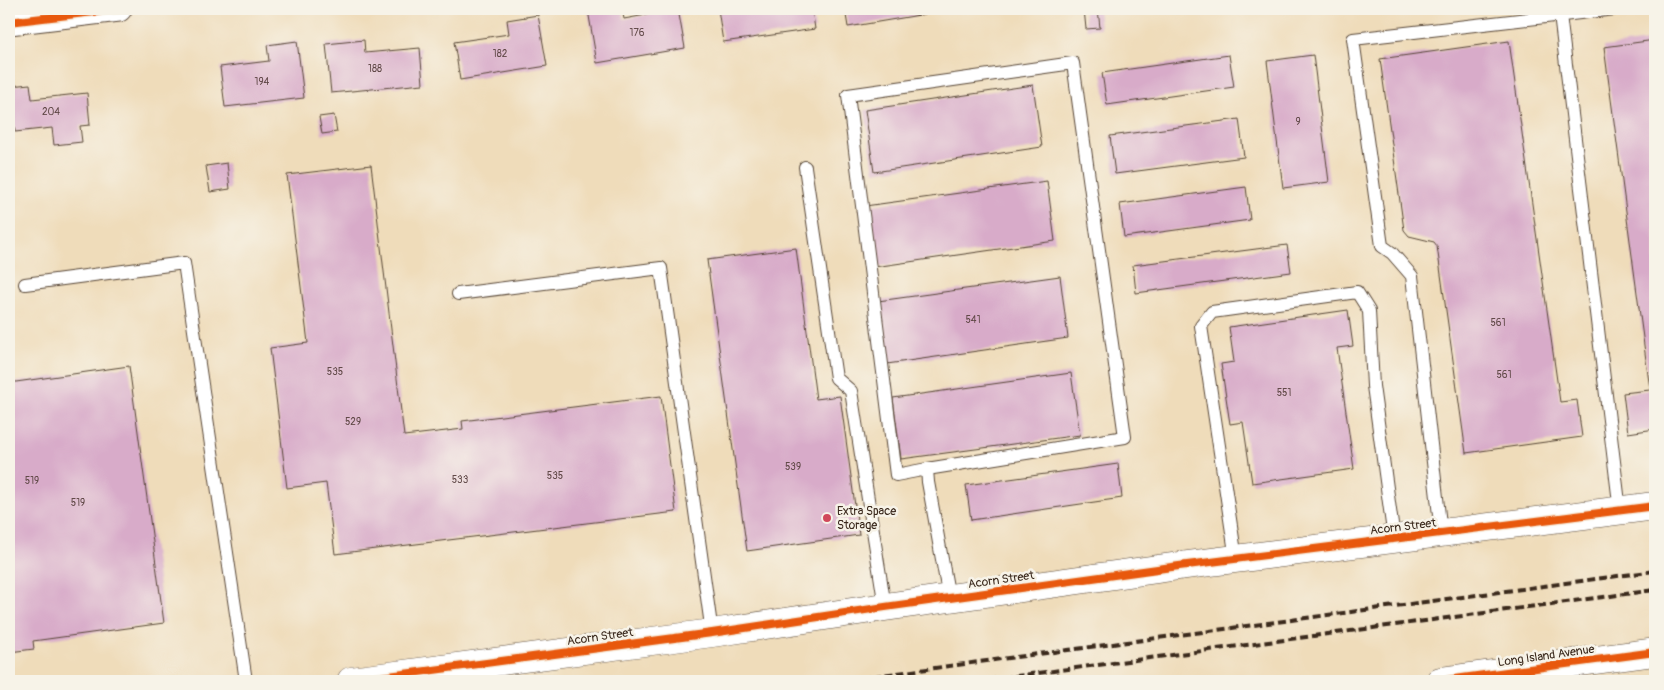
<svg xmlns="http://www.w3.org/2000/svg" width="1664" height="690" font-family="Pangolin,sans-serif">
<style>
.building{fill:#d8abc9}
.lines{fill:none;stroke-linecap:round;stroke-linejoin:round}
.lane-casing{stroke:#564535;stroke-width:14}
.street-casing{stroke:#564535;stroke-width:27}
.secondary-casing{stroke:#564535;stroke-width:29}
.lane{stroke:#fff;stroke-width:12}
.street{stroke:#fff;stroke-width:25}
.secondary{stroke:#fff;stroke-width:28}
.rail{stroke:#3b2a1e;stroke-width:4;stroke-dasharray:8 4;stroke-linecap:butt}
.cycleway-casing{stroke:#f7f3e8;stroke-width:11}
.cycleway{stroke:#e8590c;stroke-width:8}
.poi-dot{fill:#d1495b;stroke:#f7f3e8;stroke-width:2}
.labels{text-anchor:middle;dominant-baseline:central;stroke-width:5;stroke-linejoin:round;paint-order:stroke}
.number-label{font-size:10px;fill:#624a49}
.poi-label{font-size:12px;fill:#3b2a1e;stroke:#f7f3e8;text-anchor:start}
.street-label{font-size:12px;fill:#3b2a1e;stroke:#f7f3e8}
</style>
<rect width="100%" height="100%" fill="#f7f3e8"/>
<filter id="ink" filterUnits="userSpaceOnUse"><feTurbulence type="fractalNoise" baseFrequency=".02" numOctaves="2"/><feDisplacementMap in="SourceGraphic" scale="10" xChannelSelector="R" yChannelSelector="G"/><feConvolveMatrix kernelMatrix="1 2 1 2 8 2 1 2 1" color-interpolation-filters="sRGB"/></filter>
<filter id="wash" filterUnits="userSpaceOnUse"><feTurbulence type="fractalNoise" baseFrequency=".0096" numOctaves="4" result="noise"/><feDisplacementMap in="SourceGraphic" scale="20" xChannelSelector="R" yChannelSelector="G"/><feGaussianBlur stdDeviation="1.12" result="paint"/><feColorMatrix in="noise" values="0 0 0 0 0 0 0 0 0 0 0 0 0 0 0 0 0 1.4 0 .05"/><feComposite in="paint" operator="in"/></filter>
<g filter="url(#wash)">
<rect width="100%" height="100%" fill="#efdcba"/>
<g id="blocks">
<g class="building">
<polygon points="594,9 622,9 624,19 678,9 685,48 597,63 588,10"/>
<polygon points="718,9 812,9 815,29 723,42"/>
<polygon points="845,9 925,9 926,14 848,27"/>
<polygon points="1084,9 1098,9 1100,28 1086,29"/>
<polygon points="538,15 547,66 460,80 454,42 509,34 507,20"/>
<polygon points="364,40 365,53 420,48 423,84 331,93 326,44"/>
<polygon points="1655,40 1655,429 1628,433 1623,393 1650,390 1604,47"/>
<polygon points="297,41 304,98 225,107 220,67 269,61 267,45"/>
<polygon points="1509,41 1560,402 1577,400 1582,437 1466,453 1437,246 1434,242 1409,236 1404,230 1380,59"/>
<polygon points="1229,55 1234,87 1107,105 1102,73"/>
<polygon points="1313,55 1329,182 1283,188 1267,61"/>
<polygon points="30,84 32,99 87,93 90,125 80,126 82,142 54,145 52,128 15,132 10,86"/>
<polygon points="1033,85 1042,147 874,172 865,110"/>
<polygon points="334,115 337,132 322,134 319,117"/>
<polygon points="1239,119 1244,157 1115,174 1110,136"/>
<polygon points="227,163 230,189 210,192 206,166"/>
<polygon points="371,165 404,436 463,429 462,421 661,396 676,512 335,554 326,483 287,488 270,348 308,343 287,175"/>
<polygon points="1047,181 1055,241 874,267 865,206"/>
<polygon points="1246,187 1250,220 1124,237 1120,204"/>
<polygon points="1287,245 1291,272 1136,293 1133,265"/>
<polygon points="796,248 816,399 840,396 859,535 747,551 707,260"/>
<polygon points="1060,276 1068,338 887,364 878,301"/>
<polygon points="1348,310 1353,346 1337,348 1354,469 1252,483 1243,422 1230,424 1221,364 1234,362 1229,327"/>
<polygon points="129,366 164,623 33,641 34,649 9,652 9,383"/>
<polygon points="1071,373 1080,435 901,459 893,398"/>
<polygon points="1118,464 1122,498 971,520 966,485"/>
</g>
</g>
</g>
<g filter="url(#ink)">
<use href="#blocks" fill-opacity="0" stroke="#564535" stroke-width="1"/>
<g class="lines">
<defs>
<g id="lane">
<polyline points="1560,15 1620,511"/>
<polyline points="805,167 836,378 851,391 885,607"/>
<polyline points="25,284 184,263 246,681"/>
<polyline points="458,294 661,268 712,633"/>
<polyline points="927,469 1125,437 1073,63 848,95 896,475 927,469 928,482 949,598"/>
<polyline points="1441,533 1412,276 1392,253 1382,246 1353,39 1615,9"/>
<polyline points="1236,559 1201,326 1212,312 1357,292 1369,311 1373,386 1394,539"/>
</g>
<polyline id="street" points="9,22 119,9"/>
<g id="secondary">
<polyline points="351,681 712,633 885,607 1179,566 1655,506"/>
<polyline points="1440,681 1655,652"/>
</g>
</defs>
<use href="#lane" class="lane-casing"/>
<use href="#street" class="street-casing"/>
<use href="#secondary" class="secondary-casing"/>
<use href="#lane" class="lane"/>
<use href="#street" class="street"/>
<use href="#secondary" class="secondary"/>
<g class="rail">
<polyline points="838,681 1655,571"/>
<polyline points="979,681 1655,590"/>
</g>
<defs>
<g id="cycleway">
<polyline points="9,22 119,9"/>
<polyline points="351,681 712,633 885,607 1179,566 1655,506"/>
<polyline points="1440,681 1655,652"/>
</g>
</defs>
<use href="#cycleway" class="cycleway-casing"/>
<use href="#cycleway" class="cycleway"/>
</g>
</g>
<circle class="poi-dot" cx="827" cy="518" r="5"/>
<g class="labels">
<g class="number-label">
<text x="637" y="33">176</text>
<text x="500" y="54">182</text>
<text x="375" y="69">188</text>
<text x="262" y="82">194</text>
<text x="51" y="112">204</text>
<text x="1298" y="122">9</text>
<text x="973" y="320">541</text>
<text x="1498" y="323">561</text>
<text x="335" y="372">535</text>
<text x="1504" y="375">561</text>
<text x="1284" y="393">551</text>
<text x="353" y="422">529</text>
<text x="793" y="467">539</text>
<text x="555" y="476">535</text>
<text x="460" y="480">533</text>
<text x="32" y="481">519</text>
<text x="78" y="503">519</text>
</g>
<g class="poi-label">
<text x="837" y="511">Extra Space<tspan x="837" dy="14">Storage</tspan></text>
</g>
<g class="street-label">
<text transform="translate(1403 527) rotate(-7)">Acorn Street</text>
<text transform="translate(1001 580) rotate(-8)">Acorn Street</text>
<text transform="translate(600 637) rotate(-8)">Acorn Street</text>
<text transform="translate(1546 656) rotate(-8)">Long Island Avenue</text>
</g>
</g>
<rect width="1664" height="690" fill="none" stroke="#f7f3e8" stroke-width="30"/>
</svg>
